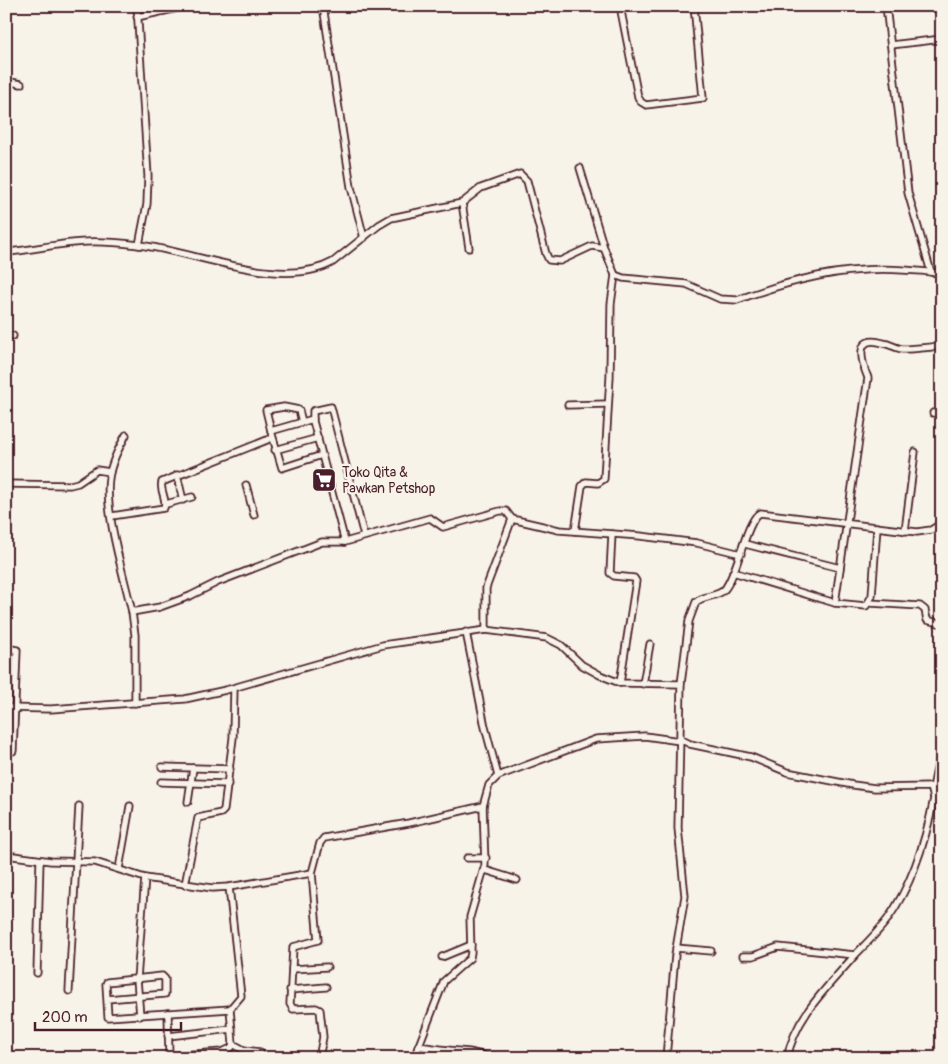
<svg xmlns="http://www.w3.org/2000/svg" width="948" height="1064" font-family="Pangolin,sans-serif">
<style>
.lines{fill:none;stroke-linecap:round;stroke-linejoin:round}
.minor-casing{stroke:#4a1f2b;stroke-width:9}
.minor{stroke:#f7f3e8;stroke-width:5.5}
.labels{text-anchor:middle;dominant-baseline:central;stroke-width:4.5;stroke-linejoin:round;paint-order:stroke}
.poi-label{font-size:14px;fill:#4a1f2b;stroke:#f7f3e8;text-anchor:start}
</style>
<rect width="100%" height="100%" fill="#f7f3e8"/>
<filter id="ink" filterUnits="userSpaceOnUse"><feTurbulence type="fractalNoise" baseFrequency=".02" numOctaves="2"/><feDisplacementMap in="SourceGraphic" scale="10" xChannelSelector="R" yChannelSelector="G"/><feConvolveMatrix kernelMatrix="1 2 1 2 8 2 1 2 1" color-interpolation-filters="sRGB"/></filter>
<g filter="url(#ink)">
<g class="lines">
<defs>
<g id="minor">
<polyline points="137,6 148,176 147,204 139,245"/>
<polyline points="323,6 351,187 364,238"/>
<polyline points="620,6 638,97 641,102 646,105 703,98 694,6"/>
<polyline points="886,6 908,193 931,272"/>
<polyline points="137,17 187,6"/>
<polyline points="891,45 942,39"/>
<polyline points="6,81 21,84"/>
<polyline points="462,203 469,248"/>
<path d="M 6,252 C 33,250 59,243 86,242 C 103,241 122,243 139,245 C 194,251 282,291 333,262 L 379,225 L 391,218 L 462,203 L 481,188 L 520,174 L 527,181 L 546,254 L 549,260 L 560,261 L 592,246 L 604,248"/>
<path d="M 615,275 L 623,278 L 686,284 L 720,299 L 737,300 C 791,280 844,266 903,270 C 916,271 929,271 942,274"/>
<polyline points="6,335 13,336"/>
<polyline points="568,405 608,404"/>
<polyline points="933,413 942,414"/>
<polyline points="313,419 313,411 331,407 364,536"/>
<polyline points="271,431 266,410 284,407 299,410 302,422"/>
<path d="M 126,435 C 119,448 111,463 109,478 C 104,511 124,577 132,612"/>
<polyline points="275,450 318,438"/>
<polyline points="322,455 282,468 271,431 313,419 313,421 345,542"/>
<polyline points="177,475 183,500"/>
<polyline points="6,484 70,485 78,483 97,470 110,472"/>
<polyline points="246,485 254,515"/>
<polyline points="166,504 192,497"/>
<path d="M 112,516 L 164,508 C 168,499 159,491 162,482 L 272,438"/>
<polyline points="575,531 582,486 586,482 598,483 604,479 610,377 611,304 615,275 604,248 580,168"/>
<polyline points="905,531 915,452"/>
<polyline points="612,534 610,573 614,576 634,578 636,581 620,683"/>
<polyline points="745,544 840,568"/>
<polyline points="733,572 835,603 866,606 872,596 877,527"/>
<path d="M 835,603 L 868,378 C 861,361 854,334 883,343 C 890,344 895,348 902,349 C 915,349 929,347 942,346"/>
<polyline points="870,603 920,606 925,610 927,620 942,624"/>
<polyline points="486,630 486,588 512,519 559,530 640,536 697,543 741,554"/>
<polyline points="466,632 485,727 498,776"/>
<polyline points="6,648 17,650 13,751"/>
<polyline points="643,684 650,644"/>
<polyline points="135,703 135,635 132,612 160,607 190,596 218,582 322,542 345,542 430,518 443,527 500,511 506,511 512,519"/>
<polyline points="6,708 51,709 185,699 226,690 383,645 486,630 547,638 561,645 582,665 600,675 620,683 681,684"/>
<polyline points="680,739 690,744 751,757 787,772 853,785 875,788 931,787 934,798 942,799"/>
<polyline points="162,767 230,769"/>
<polyline points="161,782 228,784"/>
<polyline points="933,788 942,745"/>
<polyline points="188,802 193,768"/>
<polyline points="6,855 51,861 95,862 145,878 212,888 229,887 312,873 318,940 293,947 290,1004 293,1009 316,1008 320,1010 323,1037 319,1058"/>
<polyline points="467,858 486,858"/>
<polyline points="119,869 130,806"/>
<polyline points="485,870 517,880"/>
<polyline points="312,873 320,843 324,838 409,823 483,806"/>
<polyline points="185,885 198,818 221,813 224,810 233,738 234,688"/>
<polyline points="229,887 241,996 230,1009 233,1044 244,1050 260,1052 261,1058"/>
<polyline points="676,948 711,951"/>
<path d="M 743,956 L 753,956 L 778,947 L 855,955 C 866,944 877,933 887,920 C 912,885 926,840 934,798"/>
<polyline points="442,957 471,945"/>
<polyline points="292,969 327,967"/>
<polyline points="37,973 40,860"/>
<polyline points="290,990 326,987"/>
<polyline points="69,991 79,806"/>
<polyline points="107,999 165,994 165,979 162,976 107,982 106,984 108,1017 230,1009"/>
<polyline points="168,1013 169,1058"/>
<polyline points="140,1016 137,979 145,878"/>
<polyline points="168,1036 232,1029"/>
<polyline points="418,1046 447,1050 446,1058"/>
<polyline points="447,1050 469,1052 494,1058"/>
<polyline points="169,1056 222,1052 231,1048 233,1044"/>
<polyline points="414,1058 444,981 470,958 471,952 470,917 485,865 483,806 489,785 498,776 596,739 645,736 680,741"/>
<path d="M 666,1058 L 675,955 L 685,896 L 678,828 L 681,684 L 689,621 L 696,602 C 704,595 717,597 724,590 C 738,574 746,520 760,513 L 917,532 L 931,530 L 942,523"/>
<path d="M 787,1058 C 796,1015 828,987 855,955"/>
</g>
</defs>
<use href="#minor" class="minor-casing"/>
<use href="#minor" class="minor"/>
</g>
</g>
<defs>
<symbol id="supermarket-square" viewBox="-11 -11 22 22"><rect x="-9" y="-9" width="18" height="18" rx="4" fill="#4a1f2b" stroke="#f7f3e8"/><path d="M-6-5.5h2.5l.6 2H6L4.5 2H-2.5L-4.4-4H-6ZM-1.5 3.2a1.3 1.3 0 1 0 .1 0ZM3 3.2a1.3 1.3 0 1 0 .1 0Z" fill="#fff"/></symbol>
</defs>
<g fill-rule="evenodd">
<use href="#supermarket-square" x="310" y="466" width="28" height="28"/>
</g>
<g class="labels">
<g class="poi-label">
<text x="342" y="472">Toko Qita &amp;<tspan x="342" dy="16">Pawkan Petshop</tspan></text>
</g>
</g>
<rect width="948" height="1064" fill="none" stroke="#f7f3e8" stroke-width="25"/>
<rect x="12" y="12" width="923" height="1039" fill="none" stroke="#4a1f2b" stroke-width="2" filter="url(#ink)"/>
<path d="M35 1022v8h146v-8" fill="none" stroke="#4a1f2b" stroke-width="2.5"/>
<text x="42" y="1022" font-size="15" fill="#4a1f2b" stroke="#f7f3e8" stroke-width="4" paint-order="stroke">200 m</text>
</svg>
